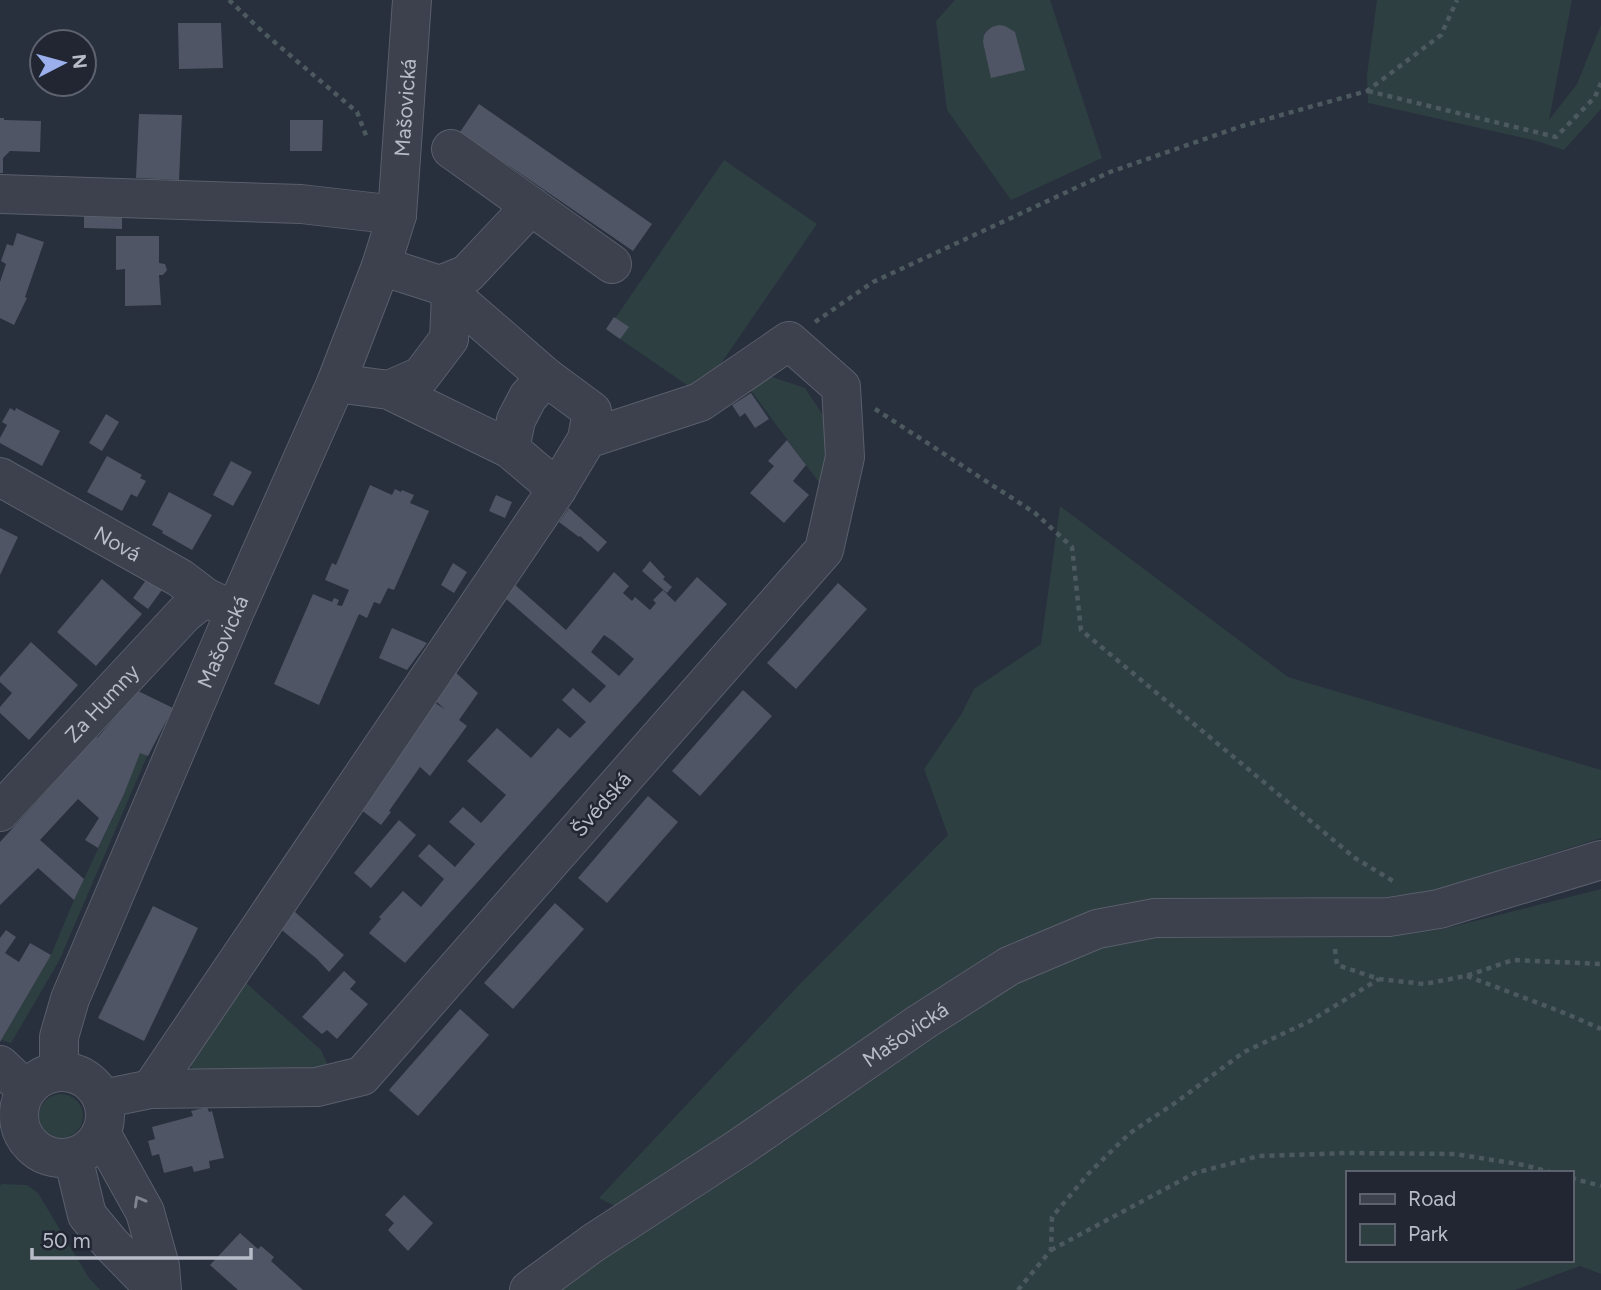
<svg xmlns="http://www.w3.org/2000/svg" width="1601" height="1290" font-family="Figtree,sans-serif">
<style>
.green{fill:#2e3f42;fill-rule:evenodd}
.building{fill:#4f5565;fill-rule:evenodd}
.lines{fill:none;stroke-linecap:round;stroke-linejoin:round}
.minor-casing{stroke:#5a5f6b;stroke-width:40}
.path{stroke:#4c5a5f;stroke-width:4.5;stroke-dasharray:5 5;stroke-linecap:butt}
.minor{stroke:#3c414d;stroke-width:38}
.oneway{stroke:#808591}
.labels{text-anchor:middle;dominant-baseline:central;stroke-width:5;stroke-linejoin:round;paint-order:stroke}
.street-label{font-size:21px;fill:#b8bcc8;stroke:#212632}
</style>
<rect width="100%" height="100%" fill="#282f3d"/>
<g class="green">
<polygon points="955,0 1050,0 1102,158 1011,200 947,110 936,21"/>
<polygon points="1377,0 1572,0 1549,120 1577,84 1601,25 1601,109 1564,150 1537,141 1368,103 1367,75"/>
<polygon points="724,160 817,224 700,394 607,330"/>
<polygon points="772,377 805,388 827,421 833,454 824,489 749,388"/>
<polygon points="1060,506 1288,677 1601,770 1601,838 1435,890 1387,897 1154,898 1091,910 1000,948 909,1007 728,1132 615,1206 599,1198 799,985 948,835 924,769 962,713 974,689 1041,644"/>
<polygon points="142,744 151,747 59,961 11,1043 1,1040 51,955 74,900 124,794"/>
<path d="M 1601,889 L 1601,1274 L 1580,1266 L 1515,1290 L 563,1290 L 605,1259 L 750,1165 L 931,1040 L 1018,983 L 1102,948 L 1157,938 L 1390,937 L 1443,929 ZM 1347,1173 L 1571,1173 L 1571,1260 L 1347,1260 Z"/>
<polygon points="235,973 321,1050 330,1070 199,1074 189,1065"/>
<circle cx="61" cy="1116" r="22"/>
<polygon points="1,1184 27,1185 38,1193 89,1278 100,1290 0,1290 0,1187"/>
</g>
<g class="building">
<polygon points="178,23 221,23 223,68 179,69"/>
<polygon points="999,25 1005,26 1015,32 1025,70 991,78 983,42 984,35 987,31 992,27"/>
<polygon points="479,104 652,224 633,251 460,132"/>
<polygon points="139,114 182,115 179,180 136,178"/>
<polygon points="0,118 4,118 4,120 41,121 40,152 10,151 3,158 3,173 0,173"/>
<polygon points="290,120 323,120 322,151 290,151"/>
<polygon points="84,212 122,214 122,229 84,228"/>
<polygon points="17,233 44,242 25,297 27,298 14,325 0,318 0,282 6,264 1,261 7,244 13,246"/>
<polygon points="116,236 159,236 159,263 165,264 167,270 163,275 159,275 161,305 125,306 125,269 116,270"/>
<polygon points="614,317 629,327 620,339 606,329"/>
<polygon points="751,393 769,419 755,428 745,413 740,417 732,405"/>
<polygon points="10,408 15,411 16,408 60,431 42,466 0,443 0,438 7,425 2,422"/>
<polygon points="106,414 119,422 102,451 89,443"/>
<polygon points="787,440 806,465 793,481 809,495 784,523 750,493 774,466 768,461"/>
<polygon points="107,456 142,475 140,478 146,481 137,497 131,494 122,511 87,492"/>
<polygon points="231,461 252,472 233,506 213,495"/>
<polygon points="370,485 392,495 395,489 401,492 402,490 414,495 410,503 429,511 394,590 388,588 380,604 374,602 367,618 359,614 319,705 274,684 313,594 332,602 334,598 339,600 337,605 342,606 349,590 325,580 332,563 336,565"/>
<polygon points="169,492 212,515 192,550 162,533 163,531 152,525"/>
<polygon points="496,495 512,502 505,518 489,511"/>
<polygon points="569,508 607,542 598,552 580,536 579,537 559,522"/>
<polygon points="0,528 18,537 0,575"/>
<polygon points="650,561 665,577 663,579 672,587 667,593 642,571"/>
<polygon points="453,563 467,572 454,593 441,585"/>
<path d="M 614,572 L 629,586 L 623,593 L 632,601 L 635,597 L 650,610 L 656,603 L 653,600 L 663,590 L 675,602 L 697,577 L 727,604 L 405,963 L 369,933 L 381,919 L 379,917 L 403,891 L 421,907 L 444,879 L 418,856 L 429,844 L 455,867 L 475,844 L 449,822 L 463,807 L 481,823 L 506,795 L 467,761 L 497,728 L 531,758 L 558,728 L 570,738 L 586,722 L 562,700 L 573,688 L 590,703 L 606,686 L 505,598 L 514,584 L 566,630 ZM 604,635 L 613,641 L 634,659 L 619,676 L 591,652 Z"/>
<polygon points="149,576 164,587 148,609 133,598"/>
<polygon points="102,579 142,614 96,666 57,632"/>
<polygon points="838,583 867,609 796,689 767,663"/>
<polygon points="392,628 427,643 407,670 379,658"/>
<polygon points="31,642 78,685 29,740 0,713 0,707 12,693 0,682 0,677"/>
<polygon points="453,670 478,693 459,720 467,726 430,776 420,767 389,811 391,812 381,825 356,806 435,703 445,709 432,698"/>
<polygon points="743,690 772,716 700,796 672,771"/>
<polygon points="138,691 173,708 148,756 140,753 124,794 98,848 85,840 99,818 78,799 40,840 84,879 74,900 38,868 0,905 0,842 94,739 98,737"/>
<polygon points="648,796 678,822 607,903 578,878"/>
<polygon points="399,820 416,835 371,888 354,873"/>
<polygon points="555,903 584,929 513,1009 484,983"/>
<polygon points="287,905 344,955 329,972 317,959 272,922"/>
<polygon points="153,906 198,928 144,1041 98,1018"/>
<polygon points="6,930 16,937 5,953 19,962 30,943 51,955 0,1042 0,938"/>
<polygon points="344,971 356,982 350,989 368,1004 337,1039 327,1030 322,1034 302,1017"/>
<polygon points="460,1009 489,1035 418,1116 389,1090"/>
<polygon points="207,1107 209,1112 212,1111 224,1158 209,1161 210,1168 194,1172 192,1166 164,1173 159,1154 152,1156 148,1141 155,1139 152,1127 193,1116 191,1111"/>
<polygon points="404,1195 433,1223 408,1251 388,1230 394,1223 385,1215"/>
<polygon points="240,1233 258,1249 261,1246 274,1257 271,1261 303,1290 238,1290 228,1281 210,1265"/>
</g>
<g class="lines">
<defs>
<g id="minor">
<polyline points="451,149 612,264"/>
<polyline points="0,194 301,204 397,215"/>
<polyline points="381,266 440,285 546,377 592,411 587,439"/>
<polyline points="440,285 467,274 531,206"/>
<polyline points="336,383 389,390 510,449 557,489"/>
<polyline points="389,390 421,376 449,339 451,294"/>
<polyline points="510,449 516,420 528,397 546,377"/>
<path id="s1" d="M 0,477 L 180,578 L 205,597 L 226,607"/>
<path id="s2" d="M 0,812 L 184,614 L 205,597"/>
<polyline points="0,1065 26,1090"/>
<path id="s3" d="M 59,1071 L 59,1037 L 70,999 L 235,611 L 336,383 L 381,266 L 397,215 L 412,0"/>
<circle cx="62" cy="1115" r="43"/>
<polyline points="102,1099 151,1089 557,489 587,439 700,402 789,341 841,387 845,457 824,550 362,1076 317,1087 151,1089"/>
<polyline points="101,1133 145,1212 160,1266 162,1290"/>
<polyline points="73,1157 87,1215 111,1244 156,1290"/>
<path id="s4" d="M 529,1290 L 593,1243 L 739,1148 L 920,1023 L 1009,966 L 1097,929 L 1155,918 L 1389,917 L 1439,909 L 1601,860"/>
</g>
</defs>
<use href="#minor" class="minor-casing"/>
<g class="path">
<polyline points="229,0 265,34 357,112 367,138"/>
<polyline points="1368,91 1556,137 1595,97 1601,83"/>
<polyline points="815,322 873,282 1110,172 1242,126 1367,91 1441,35 1457,0"/>
<polyline points="875,409 1035,513 1072,547 1081,630 1355,858 1393,881"/>
<polyline points="1335,949 1337,965 1379,979 1424,984 1466,976 1513,960 1601,964"/>
<polyline points="1467,976 1567,1014 1601,1029"/>
<polyline points="1571,1178 1601,1186"/>
<polyline points="1051,1250 1195,1173 1259,1156 1348,1153 1455,1154 1524,1165 1553,1173"/>
<polyline points="1018,1290 1051,1250 1052,1217 1089,1173 1130,1133 1175,1103 1244,1052 1310,1021 1379,979"/>
</g>
<use href="#minor" class="minor"/>
</g>
<defs><path id="oneway-chevron" d="M-2-3.5L2.5 0L-2 3.5" fill="none" stroke-width="1.6" stroke-linecap="round" stroke-linejoin="round" transform="scale(1.75)"/></defs>
<use class="oneway" href="#oneway-chevron" transform="translate(139 1201) rotate(-119)"/>
<g class="labels">
<g class="street-label">
<text stroke="none"><textPath href="#s3" startOffset="1031">Mašovická</textPath></text>
<text stroke="none"><textPath href="#s1" startOffset="135">Nová</textPath></text>
<text stroke="none"><textPath href="#s3" startOffset="462">Mašovická</textPath></text>
<text stroke="none"><textPath href="#s2" startOffset="149">Za Humny</textPath></text>
<text transform="translate(601 804) rotate(-49)">Švédská</text>
<text stroke="none"><textPath href="#s4" startOffset="455">Mašovická</textPath></text>
</g>
</g>
<rect x="1346" y="1171" width="228" height="91" fill="#212632" stroke="#5d626e" stroke-width="2"/>
<rect x="1360" y="1194" width="35" height="10" fill="#3c414d" stroke="#5d626e" stroke-width="2"/>
<text x="1408" y="1206" font-size="21" fill="#b8bcc8">Road</text>
<rect x="1360" y="1224" width="35" height="21" fill="#2e3f42" stroke="#5d626e" stroke-width="2"/>
<text x="1408" y="1241" font-size="21" fill="#b8bcc8">Park</text>
<g transform="translate(63 63) rotate(84)"><circle r="33" fill="#212632" stroke="#5d626e" stroke-width="2"/>
<path d="M0-5L12 26L0 18L-12 26Z" fill="#9aafec"/>
<text y="-10" font-size="19" font-weight="bold" text-anchor="middle" fill="#b8bcc8">N</text>
</g>
<path d="M32 1248v10h219v-10" fill="none" stroke="#b8bcc8" stroke-width="3.5"/>
<text x="42" y="1248" font-size="21" fill="#b8bcc8" stroke="#212632" stroke-width="5" paint-order="stroke">50 m</text>
</svg>
